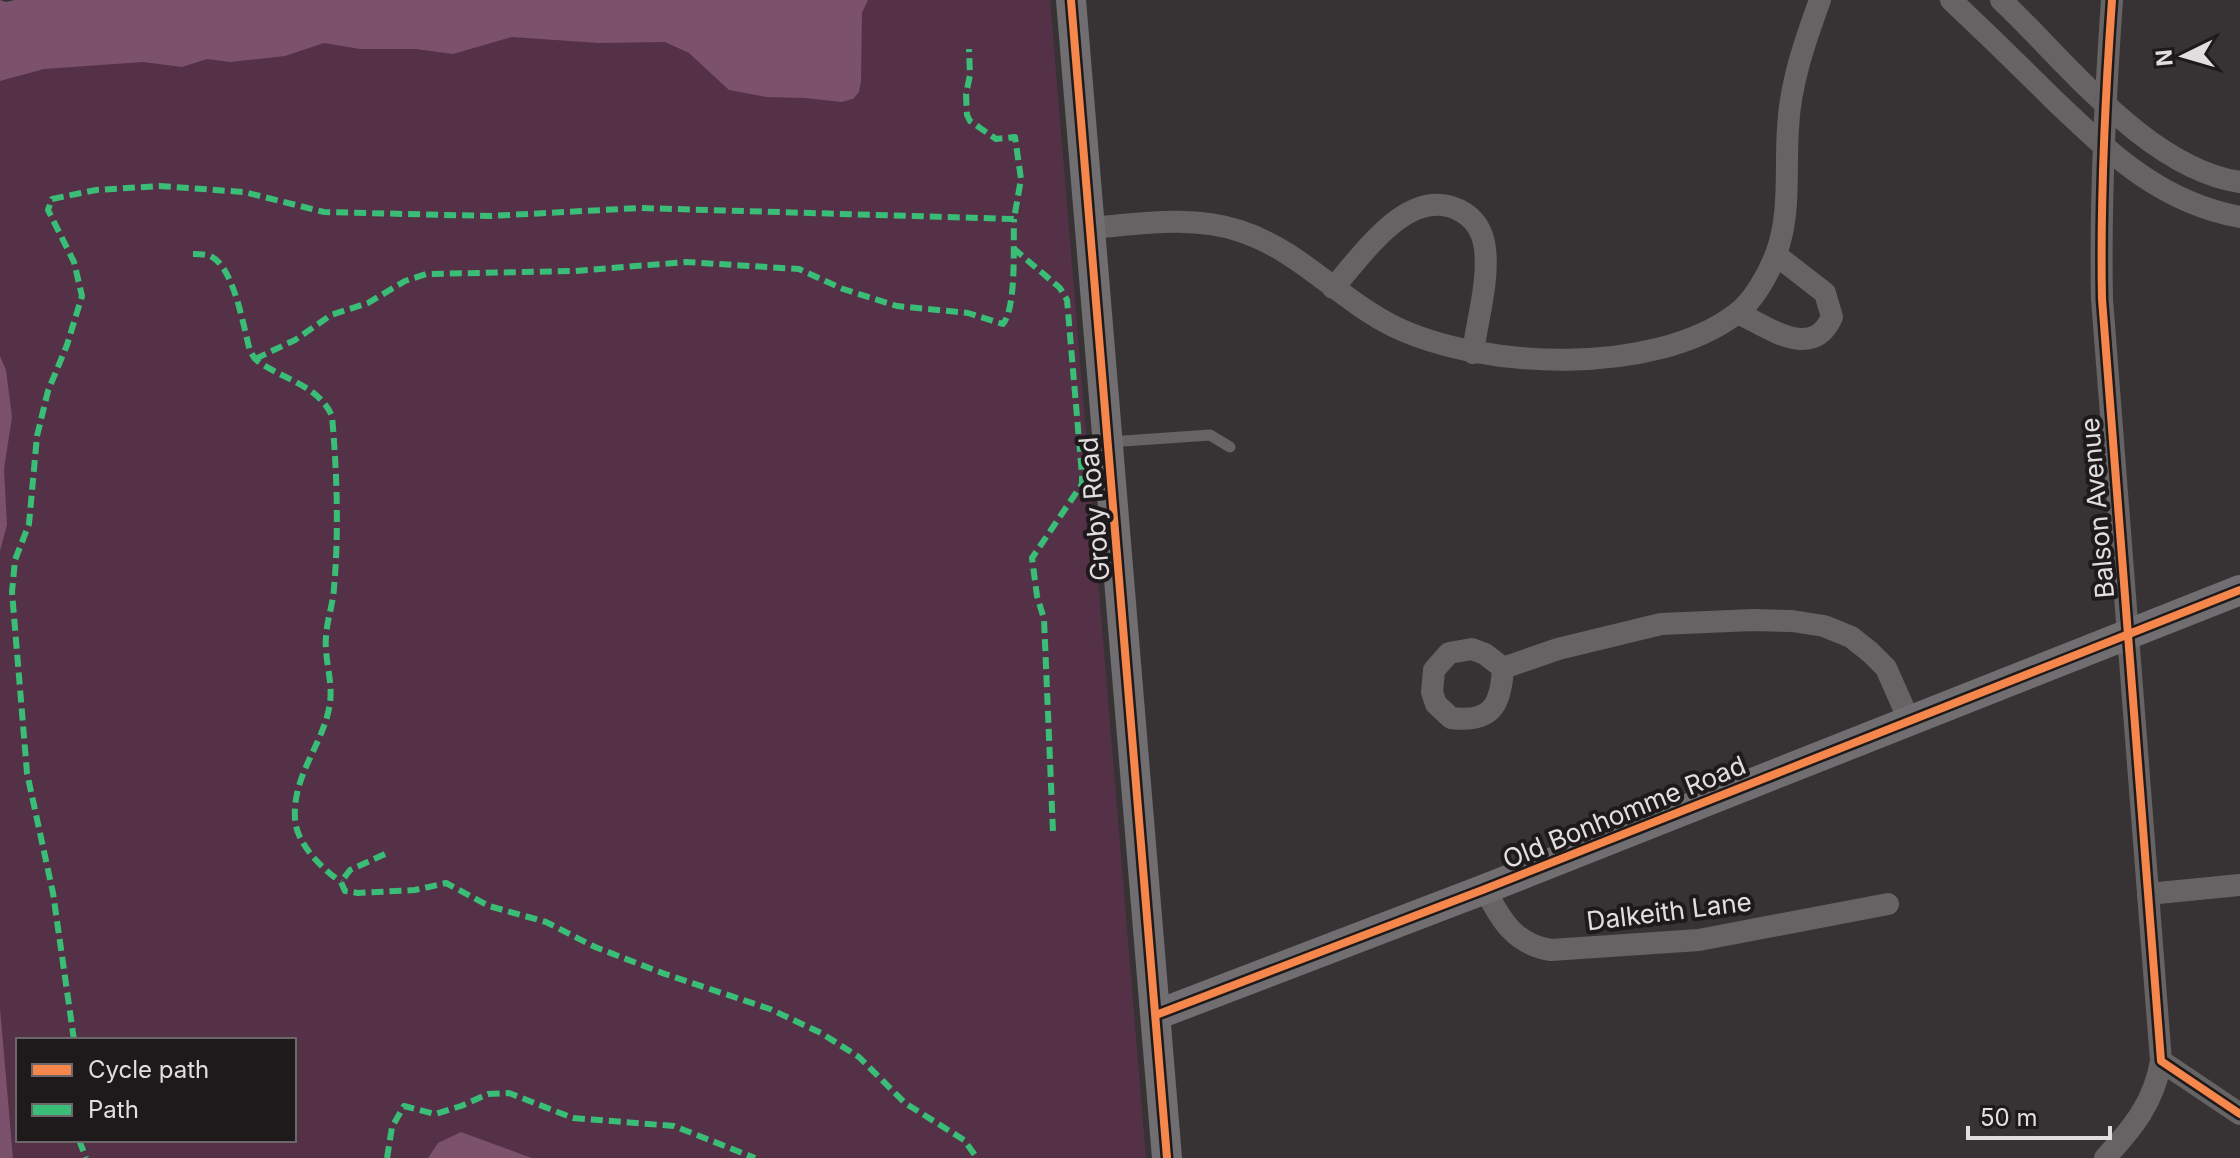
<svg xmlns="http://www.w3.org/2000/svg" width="2240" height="1158" font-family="Inter,sans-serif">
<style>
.green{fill:#553147;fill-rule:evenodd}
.forest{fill:#7c516b}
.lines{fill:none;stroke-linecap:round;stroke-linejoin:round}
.lane{stroke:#666365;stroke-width:11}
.street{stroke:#666365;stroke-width:22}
.secondary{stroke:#706e70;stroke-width:30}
.quiet{stroke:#3abd76;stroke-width:6;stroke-dasharray:12 6;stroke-linecap:butt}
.cycleway-casing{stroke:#1e1a1c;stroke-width:13}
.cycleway{stroke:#f5874c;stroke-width:8}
.labels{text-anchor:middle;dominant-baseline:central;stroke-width:8;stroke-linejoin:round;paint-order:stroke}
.street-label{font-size:26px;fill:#e2dee0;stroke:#1e1a1c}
</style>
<rect width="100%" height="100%" fill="#373335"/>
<path class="green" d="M 282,0 L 1050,0 L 1146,1158 L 13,1158 L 0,1007 L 0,24 ZM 18,1040 L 294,1040 L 294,1140 L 18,1140 Z"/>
<g class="forest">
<polygon points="0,0 6,2 15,0 868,0 862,13 861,81 859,92 853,99 841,102 805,98 766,97 729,90 689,53 665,42 599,43 512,37 453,54 416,49 360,49 324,43 285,56 230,62 207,59 182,67 143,62 44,69 0,81"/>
<polygon points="0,356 6,370 12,417 4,469 7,525 0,551"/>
<polygon points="0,1007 13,1158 0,1158"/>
<polygon points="461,1132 526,1156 532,1158 428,1158 438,1143"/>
</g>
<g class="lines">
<polyline class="lane" points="1109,442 1210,435 1230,447"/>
<g class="street">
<path d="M 1951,0 C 1985,32 2019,65 2052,98 C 2110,153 2159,202 2240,217"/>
<path d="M 2001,0 C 2067,62 2147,168 2240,182"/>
<path d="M 2112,0 C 2105,99 2100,200 2102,299 L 2161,1061 L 2240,1114"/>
<path d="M 1090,228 C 1140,224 1191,215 1240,231 C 1299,250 1339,299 1393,326 C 1483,370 1654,376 1736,314 C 1753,302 1769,273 1776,254 C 1791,214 1785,171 1788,128 C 1790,84 1805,41 1820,0"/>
<path d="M 1333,288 C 1363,255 1408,185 1459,210 C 1475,218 1483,231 1485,249 C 1489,282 1477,320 1473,353"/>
<path d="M 1738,313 C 1770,328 1812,361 1832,317 L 1825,293 L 1776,255"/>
<path d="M 1472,649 L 1485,654 L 1503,668 C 1501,705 1492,723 1451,718 L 1436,704 L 1432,692 L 1434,670 L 1449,653 Z"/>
<polyline points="1503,668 1558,649 1661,624 1753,620 1792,621 1824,626 1851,637 1870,652 1886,668 1909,720"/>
<path d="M 1485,889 C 1500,919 1515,945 1551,950 L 1699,940 L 1888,904"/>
<polyline points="2148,894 2240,885"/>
<path d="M 2105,1158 C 2133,1128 2154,1102 2161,1061"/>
</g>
<g class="secondary">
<polyline points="1071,0 1167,1158"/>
<polyline points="1156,1015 1485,889 2240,590"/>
</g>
<g class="quiet">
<polyline points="1013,248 1060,288 1067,300 1082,475 1082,484 1032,558 1037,596 1044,619 1053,832"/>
<path d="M 193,254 C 199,254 207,254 212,257 C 234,268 244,329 250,351 L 255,359 C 280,379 318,384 332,416 C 337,472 339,532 334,588 C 333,604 327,620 326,636 C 324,659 333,680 330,703 C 324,744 292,775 295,819 C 296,843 322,869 341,882"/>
<path d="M 255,359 L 295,340 L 331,315 L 368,303 L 405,281 L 426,274 L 575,271 L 686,262 L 799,269 L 843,289 L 897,306 L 968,313 L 1003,324 C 1017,306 1013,243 1014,219"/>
<polyline points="385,854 350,870 341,882 345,891 358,893 415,890 446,883 489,906 546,922 595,947 665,974 770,1009 821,1033 859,1057 905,1103 964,1140 977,1158"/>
<polyline points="74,1040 53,893 27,773 12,592 15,560 29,524 37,436 48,391 67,345 82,296 74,262 48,210 52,199 96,190 159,186 244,192 324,212 490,216 640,208 1014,219 1021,179 1015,137 996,139 970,121 967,115 966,94 970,75 969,49"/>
<polyline points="79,1140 86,1158"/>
<polyline points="387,1158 392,1127 404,1106 435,1114 461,1106 488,1094 509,1093 573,1118 674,1126 755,1158"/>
</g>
<defs>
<g id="cycleway">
<polyline points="1071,0 1167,1158"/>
<path d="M 2112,0 C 2105,99 2100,200 2102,299 L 2161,1061 L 2240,1114"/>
<polyline points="1156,1015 1485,889 2240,590"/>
</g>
</defs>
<use href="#cycleway" class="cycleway-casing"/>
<use href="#cycleway" class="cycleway"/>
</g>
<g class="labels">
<g class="street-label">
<text transform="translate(2097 508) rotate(-95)">Balson Avenue</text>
<text transform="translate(1094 509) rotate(-95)">Groby Road</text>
<text transform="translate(1624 812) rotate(-22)">Old Bonhomme Road</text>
<text transform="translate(1669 911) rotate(-7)">Dalkeith Lane</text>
</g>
</g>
<rect x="16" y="1038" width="280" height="104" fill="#1e1a1c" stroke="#6c686a" stroke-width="2"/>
<rect x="32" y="1064" width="40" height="12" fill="#f5874c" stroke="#6c686a" stroke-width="2"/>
<text x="88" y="1078" font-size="24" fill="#e2dee0">Cycle path</text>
<rect x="32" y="1104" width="40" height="12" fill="#3abd76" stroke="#6c686a" stroke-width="2"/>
<text x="88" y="1118" font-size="24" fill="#e2dee0">Path</text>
<g transform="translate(2184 56) rotate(265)" stroke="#1e1a1c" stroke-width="6" paint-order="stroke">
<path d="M0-6L14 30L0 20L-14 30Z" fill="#e2dee0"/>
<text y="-12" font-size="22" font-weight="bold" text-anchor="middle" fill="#e2dee0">N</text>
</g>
<path d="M1968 1126v12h142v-12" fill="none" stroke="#e2dee0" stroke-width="4"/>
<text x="1980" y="1126" font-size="24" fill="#e2dee0" stroke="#1e1a1c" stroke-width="6" paint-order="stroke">50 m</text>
</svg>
